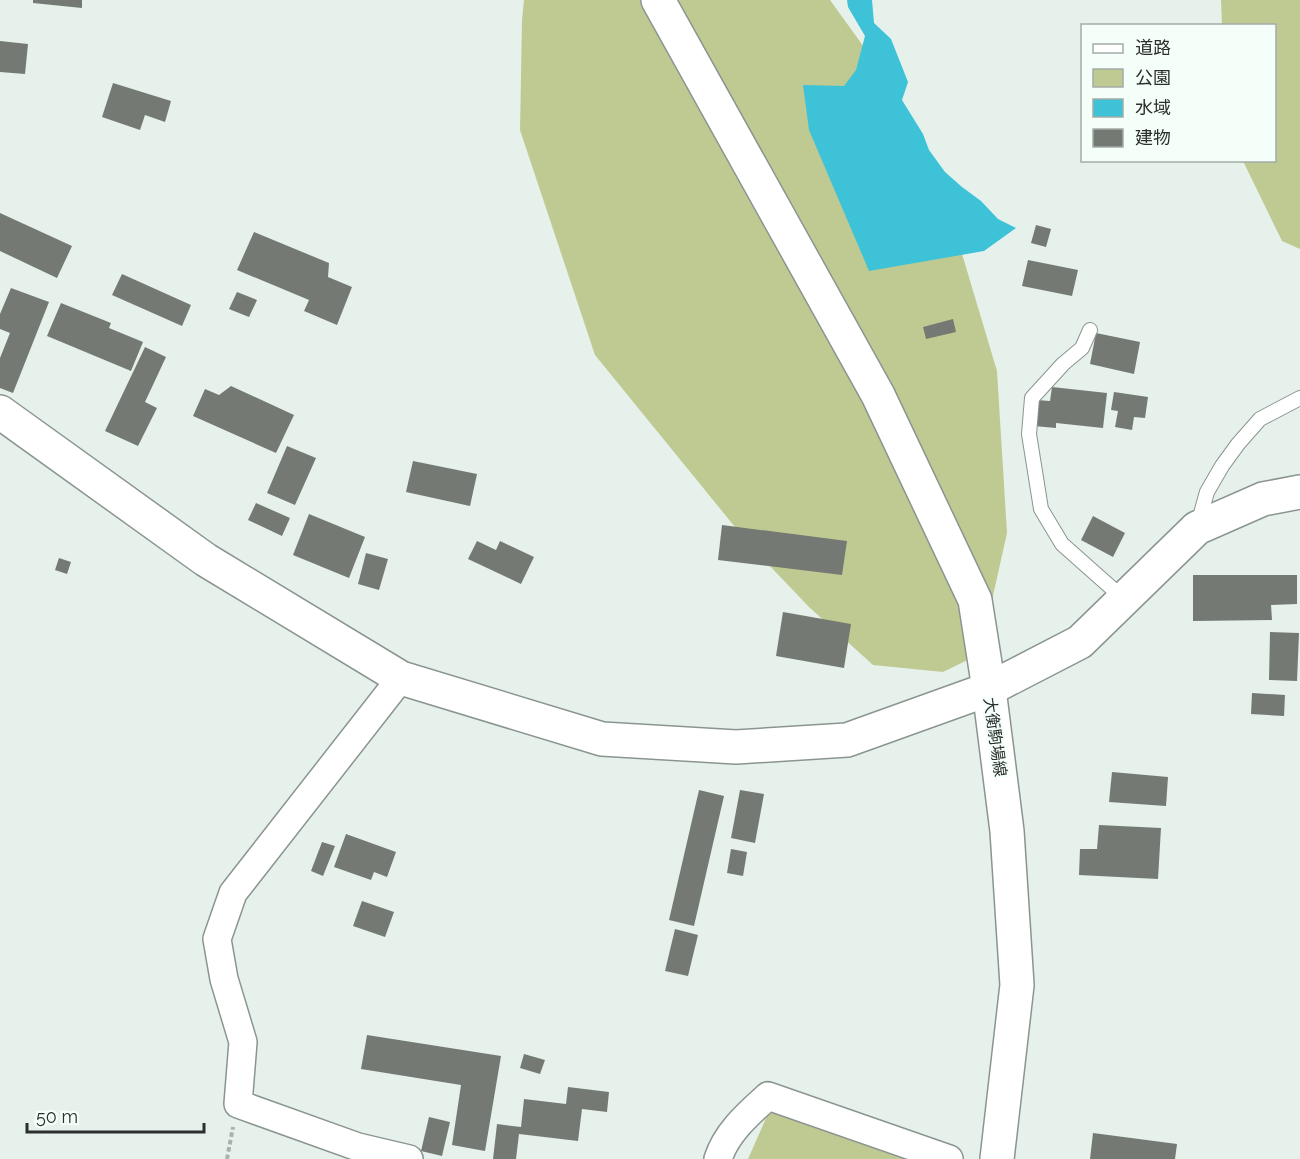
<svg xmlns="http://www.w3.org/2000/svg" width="1300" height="1159" font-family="Raleway,'Noto Sans JP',sans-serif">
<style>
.green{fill:#bfca93}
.water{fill:#3dc2d8}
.building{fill:#747a73}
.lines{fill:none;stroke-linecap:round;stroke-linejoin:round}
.service-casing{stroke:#8b9590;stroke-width:16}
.minor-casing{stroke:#8b9590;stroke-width:30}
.tertiary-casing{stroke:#8b9590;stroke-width:36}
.secondary-casing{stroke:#8b9590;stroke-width:36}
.path{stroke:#a8b1ad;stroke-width:4;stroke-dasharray:4.5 3;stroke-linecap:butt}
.service{stroke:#fff;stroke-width:14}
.minor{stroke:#fff;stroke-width:27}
.tertiary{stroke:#fff;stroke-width:33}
.secondary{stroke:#fff;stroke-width:33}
.labels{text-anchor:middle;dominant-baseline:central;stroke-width:4.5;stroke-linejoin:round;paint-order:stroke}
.street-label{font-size:16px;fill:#2b2f2d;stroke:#f4fff9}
</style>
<rect width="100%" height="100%" fill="#e6f1ec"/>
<g class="green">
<polygon points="524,0 830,0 874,61 951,217 997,371 1007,533 980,654 943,672 873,665 809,607 748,543 595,355 520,130 522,20"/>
<polygon points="1221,0 1300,0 1300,249 1282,241 1243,161 1274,160 1274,26 1222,25"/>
<polygon points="771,1107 920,1159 748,1159"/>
</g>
<polygon class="water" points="847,0 872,0 874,23 891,39 908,82 902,100 923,134 929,150 945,172 962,187 981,201 998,219 1016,228 984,251 869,271 809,130 803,85 844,86 856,70 865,36 848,7"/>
<g class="building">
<polygon points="33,0 82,0 82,8 33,3"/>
<polygon points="0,41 28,44 25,74 0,72"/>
<polygon points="113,83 171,101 165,122 145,115 140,130 102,117"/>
<polygon points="0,213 72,246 57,278 0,251"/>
<polygon points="1036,225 1051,229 1046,247 1031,243"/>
<polygon points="254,232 329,263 328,277 352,287 337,325 304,311 309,300 237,270"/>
<polygon points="1028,260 1078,270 1072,296 1022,286"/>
<polygon points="122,274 191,305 182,326 112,295"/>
<polygon points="11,288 49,302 13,393 0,388 0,358 10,333 0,329 0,314"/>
<polygon points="237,292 257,300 249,317 229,309"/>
<polygon points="61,303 111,323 109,328 143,342 131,371 47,336"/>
<polygon points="953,319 956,332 926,339 923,327"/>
<polygon points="1096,333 1140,342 1134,374 1090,364"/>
<polygon points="145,347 166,357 145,402 157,408 138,446 105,431"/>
<polygon points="231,386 294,415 276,453 193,416 205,389 219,395"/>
<polygon points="1052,387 1107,393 1103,428 1056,423 1056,428 1034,426 1037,400 1050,401"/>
<polygon points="1114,392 1148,397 1145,418 1134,417 1132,430 1115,427 1118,411 1111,410"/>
<polygon points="287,446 316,458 295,505 267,493"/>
<polygon points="413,461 477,474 470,506 406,492"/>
<polygon points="256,503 290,518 282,536 248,520"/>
<polygon points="309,514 365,537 349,578 293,555"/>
<polygon points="1093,516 1125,533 1113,557 1081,540"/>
<polygon points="722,525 847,541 842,575 718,560"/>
<polygon points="477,541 496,550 500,541 534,557 521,584 468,559"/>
<polygon points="366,553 388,559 379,590 358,584"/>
<polygon points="59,558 71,562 67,574 55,570"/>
<polygon points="1193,575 1297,575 1297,604 1271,605 1272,620 1193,621"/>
<polygon points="783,612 851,624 844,668 776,656"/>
<polygon points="1270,632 1299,633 1297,681 1269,680"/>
<polygon points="1252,693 1285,695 1284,716 1251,714"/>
<polygon points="1112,772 1168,777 1166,806 1109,802"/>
<polygon points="699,790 724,796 694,926 669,920"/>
<polygon points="740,790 764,794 755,843 731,838"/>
<polygon points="1099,825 1161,828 1158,879 1079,875 1080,849 1097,849"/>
<polygon points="346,834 396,852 387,877 374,872 371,880 334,867"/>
<polygon points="322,842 335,846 323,876 311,871"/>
<polygon points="731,849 747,852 743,876 727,873"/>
<polygon points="362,901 394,912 385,937 353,926"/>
<polygon points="675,929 698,935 688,976 665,971"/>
<polygon points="367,1035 501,1056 485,1151 452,1145 461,1085 361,1069"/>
<polygon points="524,1054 545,1060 540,1074 520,1068"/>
<polygon points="568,1087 609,1092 607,1112 582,1109 578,1141 519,1134 516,1159 493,1159 497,1124 521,1127 524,1099 566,1104"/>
<polygon points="429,1117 450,1122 442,1156 421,1151"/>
<polygon points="1093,1133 1177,1144 1175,1159 1090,1159"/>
</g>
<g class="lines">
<defs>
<g id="service">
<polyline points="1090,330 1082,348 1063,364 1032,398 1029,434 1041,509 1062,544 1124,599"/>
<polyline points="1198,524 1207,492 1222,466 1238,444 1260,419 1300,398"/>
</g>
<g id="minor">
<polyline points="401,678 233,893 217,939 224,979 243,1042 238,1104 358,1147 409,1159"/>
<path d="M 718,1159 C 726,1133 748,1114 768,1096 L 949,1159"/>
</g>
<polyline id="tertiary" points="0,412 206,560 401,678 602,739 736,747 847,740 989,689 975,600 878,395 658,0"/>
<polyline id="secondary" points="997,1159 1017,985 1007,831 989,689 1080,642 1197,528 1263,499 1300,492"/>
</defs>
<use href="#service" class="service-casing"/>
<use href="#minor" class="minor-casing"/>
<use href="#tertiary" class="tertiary-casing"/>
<use href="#secondary" class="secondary-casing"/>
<polyline class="path" points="227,1159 233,1127"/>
<use href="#service" class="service"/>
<use href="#minor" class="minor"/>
<use href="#tertiary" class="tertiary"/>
<use href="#secondary" class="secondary"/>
</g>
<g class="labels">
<g class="street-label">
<text transform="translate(995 737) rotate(82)">大衡駒場線</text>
</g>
</g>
<rect x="1081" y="24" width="195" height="138" fill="#f4fff9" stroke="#a4aca7" stroke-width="1.5"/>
<rect x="1093" y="44" width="30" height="9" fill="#ffffff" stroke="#a4aca7" stroke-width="1.5"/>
<text x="1135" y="54" font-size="18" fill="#2b2f2d">道路</text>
<rect x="1093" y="69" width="30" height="18" fill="#bfca93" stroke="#a4aca7" stroke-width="1.5"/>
<text x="1135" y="84" font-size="18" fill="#2b2f2d">公園</text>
<rect x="1093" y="99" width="30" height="18" fill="#3dc2d8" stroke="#a4aca7" stroke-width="1.5"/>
<text x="1135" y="114" font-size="18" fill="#2b2f2d">水域</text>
<rect x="1093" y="129" width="30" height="18" fill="#747a73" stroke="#a4aca7" stroke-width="1.5"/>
<text x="1135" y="144" font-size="18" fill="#2b2f2d">建物</text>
<path d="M27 1123v9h177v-9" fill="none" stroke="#2b2f2d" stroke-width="3"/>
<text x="36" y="1123" font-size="18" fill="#2b2f2d" stroke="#f4fff9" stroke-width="4.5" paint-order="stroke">50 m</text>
</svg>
